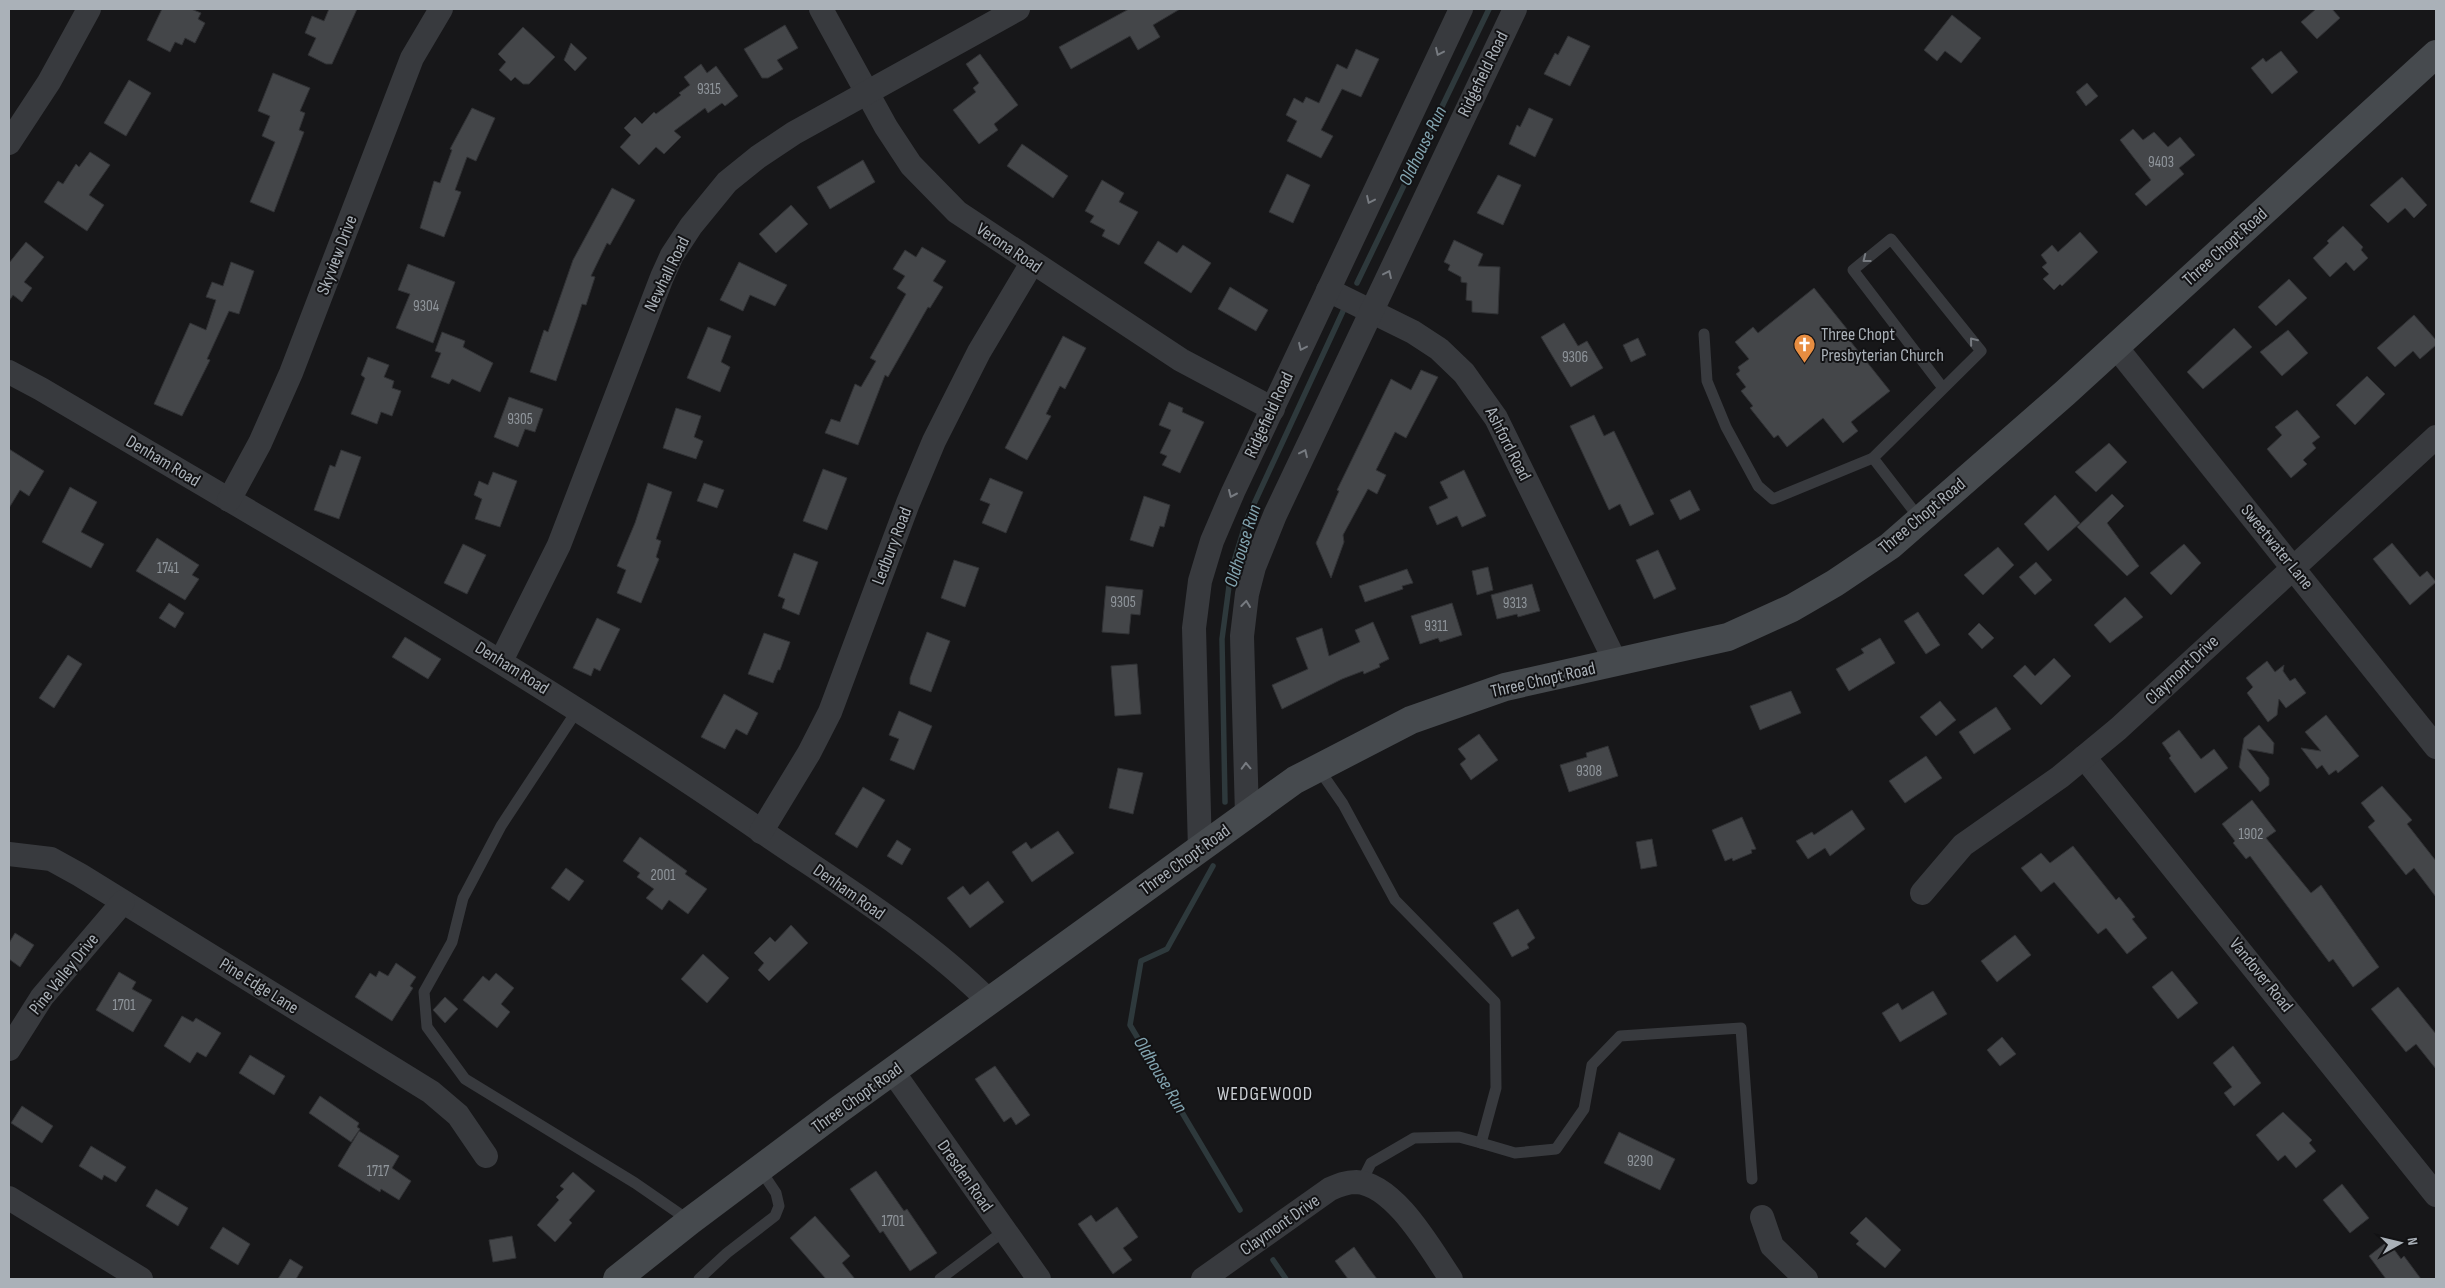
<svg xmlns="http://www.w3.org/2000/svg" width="2445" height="1288" font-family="'Sofia Sans Condensed',sans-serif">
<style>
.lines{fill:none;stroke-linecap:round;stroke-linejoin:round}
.stream{stroke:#2e393c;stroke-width:5.5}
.building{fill:#444649;stroke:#313235}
.service{stroke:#383a3e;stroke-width:11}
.minor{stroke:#383a3e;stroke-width:24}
.secondary{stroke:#464a4e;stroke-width:28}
.oneway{stroke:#777b81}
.labels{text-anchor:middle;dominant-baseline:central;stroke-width:4;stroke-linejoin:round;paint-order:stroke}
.number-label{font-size:15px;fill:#90969c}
.street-label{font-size:18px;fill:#aab1b8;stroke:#121214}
.poi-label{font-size:18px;fill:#aab1b8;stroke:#121214;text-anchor:start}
.water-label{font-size:19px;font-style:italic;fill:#83a5b1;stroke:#121214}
.neighbourhood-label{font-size:19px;letter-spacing:1px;fill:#cbcfd4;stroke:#121214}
</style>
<rect width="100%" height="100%" fill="#171719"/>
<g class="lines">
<g class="stream">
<polyline points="1357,283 1489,9"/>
<polyline points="1225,802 1222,639 1231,571 1247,519 1344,309"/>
<polyline points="1213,866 1167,949 1141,961 1130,1025 1240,1210"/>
<polyline points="1273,1260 1286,1279"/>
</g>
</g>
<g class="building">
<polygon points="162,9 191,9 201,13 198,19 205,23 195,43 185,38 182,45 175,42 170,52 147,40"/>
<polygon points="329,9 357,9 332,64 326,64 308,55 316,38 305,33 312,16 324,21"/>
<polygon points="1129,9 1180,9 1153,25 1160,37 1138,50 1130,36 1071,69 1059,47"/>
<polygon points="2316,9 2332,9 2340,18 2317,39 2301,22"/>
<polygon points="1952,15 1981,38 1961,63 1945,51 1937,61 1924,50"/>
<polygon points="785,25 798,48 777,60 783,69 768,78 762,78 744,49"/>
<polygon points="523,27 555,57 529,84 523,84 515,77 511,81 499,70 506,62 498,54"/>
<polygon points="1568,36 1590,46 1570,86 1544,74 1555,53 1558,55"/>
<polygon points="571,43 587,58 575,71 564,60"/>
<polygon points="1356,49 1379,59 1361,97 1342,89 1321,130 1333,136 1321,158 1287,141 1297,121 1286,115 1294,98 1303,103 1306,97 1319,103 1337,64 1347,69"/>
<polygon points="2281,51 2298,72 2272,94 2251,68 2263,58 2266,62"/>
<polygon points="980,54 1018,105 994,124 998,130 979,144 953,110 976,92 973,88 979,83 966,64"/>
<polygon points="701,64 707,73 716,66 738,96 725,106 722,103 708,113 705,108 674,131 681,137 664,154 656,147 639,165 620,147 631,135 624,128 635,117 642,124 654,112 656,114 681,95 679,93 690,85 684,77"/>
<polygon points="273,73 310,88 300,111 305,113 299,130 304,132 274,212 250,202 275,142 262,136 270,116 258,111"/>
<polygon points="129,80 151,93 126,136 104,123"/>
<polygon points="2087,83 2098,96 2086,106 2076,92"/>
<polygon points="472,108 495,118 476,161 467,157 455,190 461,192 444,237 420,228 434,181 440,183 452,150 450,149"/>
<polygon points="1529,108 1553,119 1535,157 1509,144 1517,125 1520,127"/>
<polygon points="2133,129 2143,140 2154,132 2168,147 2180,137 2195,155 2179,168 2184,174 2146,206 2135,194 2151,180 2120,140"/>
<polygon points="1022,144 1068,176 1053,198 1007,166"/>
<polygon points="90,152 110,165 89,195 104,205 87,231 44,202 58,181 63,184 76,164 79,167"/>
<polygon points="863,160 875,182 830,209 817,187"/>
<polygon points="1287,174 1310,185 1293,223 1269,212"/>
<polygon points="1498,175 1521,185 1503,225 1477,213"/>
<polygon points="2402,177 2427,205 2414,218 2405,208 2388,223 2370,205"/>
<polygon points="1102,180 1124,193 1119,202 1138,212 1119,245 1102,236 1105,230 1090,222 1094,216 1085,211"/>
<polygon points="612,188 635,200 610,245 607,243 591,276 595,277 586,305 582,304 578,317 556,381 530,372 544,330 548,332 573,260"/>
<polygon points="791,205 808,224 776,253 759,234"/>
<polygon points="2343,226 2363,247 2361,250 2368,258 2354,271 2346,262 2330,277 2313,258 2329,243 2327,241"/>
<polygon points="2080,232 2098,252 2062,286 2060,284 2054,290 2043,279 2049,274 2042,267 2047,263 2041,255 2052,245 2058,252"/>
<polygon points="1454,240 1483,254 1478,266 1500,267 1498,314 1472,312 1472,301 1466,300 1467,283 1461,282 1461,277 1448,270 1450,265 1444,262"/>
<polygon points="1158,241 1177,253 1183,245 1211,263 1191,293 1144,263"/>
<polygon points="26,242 44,257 24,282 32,288 22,302 13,295 9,301 9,263"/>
<polygon points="922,247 946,261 933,281 943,287 930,308 928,307 888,377 885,375 858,445 825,433 831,419 840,422 855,384 861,387 876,361 870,358 906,294 897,288 905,276 893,269 905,250 916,257"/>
<polygon points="231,262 254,271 239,314 229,311 207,359 210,360 182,416 154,404 190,323 206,330 216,300 206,297 212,282 223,286"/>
<polygon points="739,262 787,285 775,306 750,295 743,311 720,300"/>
<polygon points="408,264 455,282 433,343 396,328 410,294 398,290"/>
<polygon points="2289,279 2307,298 2276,326 2258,307"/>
<polygon points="1230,287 1268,310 1256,331 1218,309"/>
<polygon points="1814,288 1847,329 1843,332 1890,391 1851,422 1858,431 1843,443 1823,418 1787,447 1778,435 1774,438 1750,408 1753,406 1741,391 1746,387 1736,374 1740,371 1738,367 1749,359 1735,342 1753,327 1758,333"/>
<polygon points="2414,315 2436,340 2436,345 2420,359 2413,351 2395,367 2377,348"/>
<polygon points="1564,323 1578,346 1587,341 1603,368 1571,387 1541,337"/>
<polygon points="708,327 731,336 721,362 730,367 720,392 687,378"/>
<polygon points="2234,328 2252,347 2203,389 2187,372"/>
<polygon points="2288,330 2308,353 2282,376 2260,352"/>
<polygon points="442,332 465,341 463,347 493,363 480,392 452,379 449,384 431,377 441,353 435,351"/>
<polygon points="1063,336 1086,348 1065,389 1060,386 1046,414 1051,416 1027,460 1005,448"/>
<polygon points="1638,338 1646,355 1631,362 1623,345"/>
<polygon points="368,357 389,365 384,377 394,381 392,388 401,391 392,416 381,412 377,424 351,414 365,378 361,375"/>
<polygon points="1421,370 1438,377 1406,438 1395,432 1376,470 1386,475 1377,494 1368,489 1343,535 1344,542 1331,578 1316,543 1339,491 1337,490 1391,379 1411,390"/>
<polygon points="2367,376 2385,394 2355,425 2336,405"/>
<polygon points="509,397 543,409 535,432 525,429 518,447 494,437"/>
<polygon points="1169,402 1183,408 1182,412 1204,422 1180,473 1162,465 1167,456 1160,453 1171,430 1159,425"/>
<polygon points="676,408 701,416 694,437 703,441 696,459 663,448"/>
<polygon points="2297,410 2320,437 2312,443 2316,448 2303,460 2307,464 2291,478 2267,449 2282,435 2275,427"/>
<polygon points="1594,415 1604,436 1614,431 1654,514 1630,526 1620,504 1609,510 1570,426"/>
<polygon points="2109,443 2127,462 2096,492 2075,472"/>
<polygon points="9,449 44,471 29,496 20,490 9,508"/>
<polygon points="341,450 361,457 339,519 314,510 330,465 335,467"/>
<polygon points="823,469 847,478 827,530 803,521"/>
<polygon points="1464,470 1486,516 1462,527 1457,516 1437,525 1429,507 1448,498 1440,482"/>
<polygon points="493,472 517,481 500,527 475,519 482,499 474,495 479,481 488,485"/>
<polygon points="990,478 1023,492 1006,533 982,523 990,504 980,500"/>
<polygon points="648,483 672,492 656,539 661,541 656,557 659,559 641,603 617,593 626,570 617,566 635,523"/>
<polygon points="704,483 724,490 717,508 697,501"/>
<polygon points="70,487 97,502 81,532 104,544 91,568 42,542"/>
<polygon points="1690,490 1700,510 1680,520 1670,500"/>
<polygon points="2112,494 2124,506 2107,523 2139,566 2127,576 2077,527"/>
<polygon points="2055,495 2080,523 2048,551 2024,524"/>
<polygon points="1144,496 1170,505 1164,527 1160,526 1153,547 1130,540"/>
<polygon points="157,538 199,565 192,575 199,579 185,600 136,571"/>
<polygon points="2392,543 2420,577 2427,571 2436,582 2410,605 2373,559"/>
<polygon points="463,544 486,555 467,594 444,583"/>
<polygon points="2184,544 2201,563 2171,595 2150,573"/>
<polygon points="1998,547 2014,565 1983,595 1964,575"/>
<polygon points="1658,550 1676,589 1654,599 1636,560"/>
<polygon points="794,553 818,562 799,615 782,608 785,599 778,596"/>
<polygon points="954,560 979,568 965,607 941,598"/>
<polygon points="2036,562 2052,580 2035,595 2019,577"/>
<polygon points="1488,567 1493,590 1477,595 1472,571"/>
<polygon points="1407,569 1413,583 1402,586 1403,589 1365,602 1359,586"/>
<polygon points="1532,584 1540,611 1518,617 1517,614 1497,619 1491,595"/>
<polygon points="1106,586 1143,590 1140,615 1131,614 1129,634 1102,632"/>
<polygon points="2125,597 2143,617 2110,643 2094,625"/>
<polygon points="169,603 184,613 175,628 159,618"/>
<polygon points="1452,603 1462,635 1440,642 1438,638 1420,644 1411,616"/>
<polygon points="1918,612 1940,645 1926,654 1904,621"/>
<polygon points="597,618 620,629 600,671 594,668 591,676 573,668"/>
<polygon points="1373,622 1389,659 1379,664 1380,667 1364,674 1363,671 1342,679 1282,709 1272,685 1308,669 1296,638 1322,628 1329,656 1360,642 1355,630"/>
<polygon points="1979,623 1994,638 1982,649 1968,634"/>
<polygon points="927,632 950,641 931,692 910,684 910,678"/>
<polygon points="764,633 790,642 780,670 778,670 773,683 748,674"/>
<polygon points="405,637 441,659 428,679 392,657"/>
<polygon points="1880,638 1895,663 1849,691 1836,669 1864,653 1861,649"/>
<polygon points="68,655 82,664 54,708 39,698"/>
<polygon points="2054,658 2071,676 2041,705 2013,676 2025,665 2035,676"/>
<polygon points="2267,661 2275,672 2284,665 2283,671 2290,681 2295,678 2306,693 2286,708 2279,699 2277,715 2268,722 2247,693 2253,687 2246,678"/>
<polygon points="1137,664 1141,714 1115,716 1111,666"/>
<polygon points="1791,691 1801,713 1760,730 1750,706"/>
<polygon points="724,694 758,713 747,735 736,729 725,749 701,737"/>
<polygon points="1940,701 1956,720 1936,736 1920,717"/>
<polygon points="1996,707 2011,729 1974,754 1959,732"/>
<polygon points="899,711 932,726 914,770 890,760 899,739 889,735"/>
<polygon points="2326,715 2359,756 2338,773 2336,770 2329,775 2322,765 2317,769 2301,748 2321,751 2305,732"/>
<polygon points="2259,725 2274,743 2273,754 2247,749 2269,778 2269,785 2260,792 2239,767 2244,738"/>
<polygon points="2179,730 2201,759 2214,749 2228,768 2195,793 2169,758 2171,756 2162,743"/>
<polygon points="1479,734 1498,760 1471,780 1460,764 1466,759 1458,749"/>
<polygon points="1608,746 1618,776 1569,792 1560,765 1587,757 1586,753"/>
<polygon points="1926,756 1942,778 1905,803 1889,781"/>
<polygon points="1118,768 1143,773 1133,814 1109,808"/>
<polygon points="2382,786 2412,820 2407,824 2436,861 2436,897 2414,868 2406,875 2368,827 2375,821 2361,803"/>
<polygon points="863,787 885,800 857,848 835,834"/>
<polygon points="2252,800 2276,831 2266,838 2311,893 2321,885 2379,967 2353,987 2333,959 2329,962 2250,856 2246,859 2233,843 2235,841 2222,824"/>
<polygon points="1852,810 1865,829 1830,856 1825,848 1808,859 1796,841 1812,832 1814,835"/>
<polygon points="1742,817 1756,849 1751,850 1752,853 1733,861 1732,858 1725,861 1712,830"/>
<polygon points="1058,831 1074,853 1032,882 1012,852 1026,842 1031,849"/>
<polygon points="640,837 687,871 685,874 707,889 688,914 669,900 662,910 646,898 654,889 637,877 640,873 623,861"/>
<polygon points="1652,839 1657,866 1641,869 1636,842"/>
<polygon points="897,840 911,849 902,865 887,856"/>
<polygon points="2073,846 2116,900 2119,897 2135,917 2132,919 2147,938 2127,954 2106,928 2098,934 2054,882 2041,892 2021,868 2041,853 2050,863"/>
<polygon points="566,868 584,881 569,901 551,888"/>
<polygon points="988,881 1004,902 970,928 947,898 963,886 970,895"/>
<polygon points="1518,909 1535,938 1527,944 1529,948 1512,957 1493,923"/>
<polygon points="791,925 808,943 769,981 758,970 764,963 754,953 770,937 775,942"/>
<polygon points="15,933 34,945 20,967 9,959 9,943"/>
<polygon points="2015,935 2031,955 1997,982 1981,961"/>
<polygon points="703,954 729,978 707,1003 681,979"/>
<polygon points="396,963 416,977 410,986 413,988 392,1021 355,997 370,973 376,977 379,971 388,976"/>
<polygon points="2172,971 2198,1003 2178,1019 2152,987"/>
<polygon points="119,972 136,982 132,989 152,1000 133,1032 96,1010"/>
<polygon points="496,973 514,988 501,1004 510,1012 497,1028 463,1000 483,976 489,981"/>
<polygon points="2398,987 2436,1034 2436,1069 2416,1044 2406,1052 2371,1009"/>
<polygon points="1933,991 1947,1014 1900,1042 1882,1013 1898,1003 1902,1010"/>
<polygon points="445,997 458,1009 445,1023 433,1010"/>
<polygon points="182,1016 193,1022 196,1018 221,1033 206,1057 197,1052 190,1063 164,1046"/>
<polygon points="2002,1037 2016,1054 2000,1066 1987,1050"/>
<polygon points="2233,1046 2261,1083 2234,1106 2224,1093 2232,1087 2213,1063"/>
<polygon points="250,1055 285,1076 274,1095 239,1073"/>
<polygon points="995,1066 1030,1115 1016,1125 1011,1117 1004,1122 975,1079"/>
<polygon points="320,1096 359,1123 357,1127 360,1129 351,1142 309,1113"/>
<polygon points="22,1106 53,1126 42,1143 11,1123"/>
<polygon points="2283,1112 2312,1140 2309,1143 2316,1151 2296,1168 2285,1155 2278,1161 2256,1135"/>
<polygon points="359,1131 399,1156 392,1168 411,1181 399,1200 381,1189 380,1192 338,1166"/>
<polygon points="1619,1132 1675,1159 1660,1190 1604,1163"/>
<polygon points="91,1146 126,1167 116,1182 104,1175 102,1180 79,1166"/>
<polygon points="876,1171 904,1211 907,1209 937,1253 910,1271 883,1231 880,1233 850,1189"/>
<polygon points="573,1172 595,1191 569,1220 572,1223 555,1242 537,1225 559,1200 556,1197 564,1189 560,1186"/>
<polygon points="2342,1184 2369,1218 2350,1233 2323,1200"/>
<polygon points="156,1189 188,1208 178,1226 146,1206"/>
<polygon points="1117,1207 1138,1237 1123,1248 1132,1260 1113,1274 1078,1224 1091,1215 1096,1222"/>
<polygon points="815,1216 850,1256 842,1263 855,1279 826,1279 790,1238"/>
<polygon points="1866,1217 1901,1250 1885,1268 1856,1244 1859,1241 1850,1233"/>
<polygon points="223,1227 250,1244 238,1265 210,1248"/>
<polygon points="512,1236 516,1258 493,1262 489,1240"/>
<polygon points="2388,1241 2401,1259 2404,1256 2421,1279 2386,1279 2369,1256"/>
<polygon points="1354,1247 1368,1267 1377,1279 1348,1279 1335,1261"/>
<polygon points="290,1259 303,1267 296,1279 278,1279"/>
</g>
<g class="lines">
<g class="service">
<polyline points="1704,334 1707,381 1726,427 1758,486 1773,499 1873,458"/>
<polyline points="1920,519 1873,458 1981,351 1891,239 1853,270 1943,388"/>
<polyline points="578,709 501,826 463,898 452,942 424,992 427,1027 465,1079 635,1183 690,1221"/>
<polyline points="1318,768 1343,804 1395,900 1495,1002 1496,1088 1481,1143 1459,1137 1414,1138 1371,1163 1361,1183"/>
<polyline points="1481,1143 1515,1153 1556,1149 1584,1109 1592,1065 1620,1036 1741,1028 1752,1179"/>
<polyline points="699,1279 727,1253 775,1216 779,1206 776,1193 760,1169"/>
<polyline points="940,1279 1004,1231"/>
</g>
<g class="minor">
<polyline points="821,9 886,127 911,165 957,212 1181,360 1273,409"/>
<polyline points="9,143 49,82 89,9"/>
<polyline points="1328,290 1413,332 1439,349 1464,373 1496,418 1616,663"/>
<polyline points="2116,347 2436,747"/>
<path d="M 9,372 L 41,389 C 279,530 520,666 748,822 C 830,879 919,931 990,1002"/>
<polyline points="229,500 260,443 291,373 412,58 441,9"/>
<polyline points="501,661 559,545 662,277 672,255 691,226 727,182 758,157 794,133 1018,9"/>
<polyline points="2084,757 2436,1195"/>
<polyline points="1247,815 1242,636 1247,594 1254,567 1275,515 1515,9"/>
<polyline points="761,832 809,753 830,712 908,503 934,441 979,352 1032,263"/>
<polyline points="1200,850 1194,628 1200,581 1212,541 1233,492 1461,9"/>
<polyline points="9,854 51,859 80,875 431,1092 458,1115 486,1156"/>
<polyline points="1922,893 1963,845 2060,777 2118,729 2436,437"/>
<polyline points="9,1049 42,997 123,902"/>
<polyline points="893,1072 1039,1279"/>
<polyline points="9,1198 141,1279"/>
<polyline points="1762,1217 1772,1246 1806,1279"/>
<path d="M 1203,1279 L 1330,1189 C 1339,1185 1346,1182 1356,1182 C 1395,1184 1431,1250 1451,1279"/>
</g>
<polyline class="secondary" points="617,1279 690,1221 837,1111 1295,780 1411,720 1505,687 1728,637 1792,608 1835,583 1890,546 2065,393 2436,54"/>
</g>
<defs><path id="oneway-chevron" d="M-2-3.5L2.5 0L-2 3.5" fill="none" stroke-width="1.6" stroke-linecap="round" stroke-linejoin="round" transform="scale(1.25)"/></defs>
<g class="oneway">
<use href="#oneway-chevron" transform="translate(1439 52) rotate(115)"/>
<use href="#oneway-chevron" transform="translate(1370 200) rotate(115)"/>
<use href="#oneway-chevron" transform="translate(1866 259) rotate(142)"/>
<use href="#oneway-chevron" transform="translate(1388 274) rotate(-65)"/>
<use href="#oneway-chevron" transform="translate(1973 341) rotate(-129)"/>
<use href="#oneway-chevron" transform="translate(1302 347) rotate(115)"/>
<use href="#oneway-chevron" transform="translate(1304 453) rotate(-65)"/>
<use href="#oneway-chevron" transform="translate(1232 494) rotate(114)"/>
<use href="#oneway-chevron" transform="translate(1246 604) rotate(-83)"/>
<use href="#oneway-chevron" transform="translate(1246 766) rotate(-92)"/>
</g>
<defs>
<symbol id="church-pin" viewBox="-11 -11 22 30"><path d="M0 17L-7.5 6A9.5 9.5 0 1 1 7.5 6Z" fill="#e78d41" stroke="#121214"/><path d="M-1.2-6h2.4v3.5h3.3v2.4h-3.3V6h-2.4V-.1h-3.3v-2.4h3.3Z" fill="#fff"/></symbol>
</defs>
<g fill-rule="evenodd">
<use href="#church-pin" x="1792" y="332" width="25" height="34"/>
</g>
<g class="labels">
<g class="number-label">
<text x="709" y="89">9315</text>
<text x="2161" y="162">9403</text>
<text x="426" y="306">9304</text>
<text x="1575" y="357">9306</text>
<text x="520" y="419">9305</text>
<text x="168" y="568">1741</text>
<text x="1123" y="602">9305</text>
<text x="1515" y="603">9313</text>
<text x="1436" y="626">9311</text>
<text x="1589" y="771">9308</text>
<text x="2251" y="834">1902</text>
<text x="663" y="875">2001</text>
<text x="124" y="1005">1701</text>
<text x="1640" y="1161">9290</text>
<text x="378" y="1171">1717</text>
<text x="893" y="1221">1701</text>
</g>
<g class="street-label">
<text transform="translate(1483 74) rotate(-64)">Ridgefield Road</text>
<text transform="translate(2225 247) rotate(-42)">Three Chopt Road</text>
<text transform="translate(1009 248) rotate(34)">Verona Road</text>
<text transform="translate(337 255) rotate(-69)">Skyview Drive</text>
<text transform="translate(667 274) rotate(-64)">Newhall Road</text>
<text transform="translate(1269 415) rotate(-65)">Ridgefield Road</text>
<text transform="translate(1508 444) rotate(63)">Ashford Road</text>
<text transform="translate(163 461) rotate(31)">Denham Road</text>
<text transform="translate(1922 516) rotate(-40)">Three Chopt Road</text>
<text transform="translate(892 546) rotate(-69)">Ledbury Road</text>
<text transform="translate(2277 547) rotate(51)">Sweetwater Lane</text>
<text transform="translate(512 668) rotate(32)">Denham Road</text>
<text transform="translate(2182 670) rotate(-43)">Claymont Drive</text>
<text transform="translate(1543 680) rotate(-13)">Three Chopt Road</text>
<text transform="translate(1185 860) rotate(-36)">Three Chopt Road</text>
<text transform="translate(849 892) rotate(35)">Denham Road</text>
<text transform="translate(64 974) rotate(-51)">Pine Valley Drive</text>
<text transform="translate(2261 975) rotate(51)">Vandover Road</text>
<text transform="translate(259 986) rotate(32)">Pine Edge Lane</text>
<text transform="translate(857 1098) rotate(-36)">Three Chopt Road</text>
<text transform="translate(965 1176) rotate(55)">Dresden Road</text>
<text transform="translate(1280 1225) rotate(-35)">Claymont Drive</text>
</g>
<g class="poi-label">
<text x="1821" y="334">Three Chopt<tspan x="1821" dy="21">Presbyterian Church</tspan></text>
</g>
<g class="water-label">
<text transform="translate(1423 146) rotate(-64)">Oldhouse Run</text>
<text transform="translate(1243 546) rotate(-73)">Oldhouse Run</text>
<text transform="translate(1160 1075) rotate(59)">Oldhouse Run</text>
</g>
<g class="neighbourhood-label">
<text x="1265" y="1094">WEDGEWOOD</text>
</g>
</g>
<rect width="2445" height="1288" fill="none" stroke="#aab1b8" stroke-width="20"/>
<g transform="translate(2400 1243) rotate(82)" stroke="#121214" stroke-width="4" paint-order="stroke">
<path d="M0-4L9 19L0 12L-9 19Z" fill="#aab1b8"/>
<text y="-8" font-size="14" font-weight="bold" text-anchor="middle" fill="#aab1b8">N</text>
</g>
</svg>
